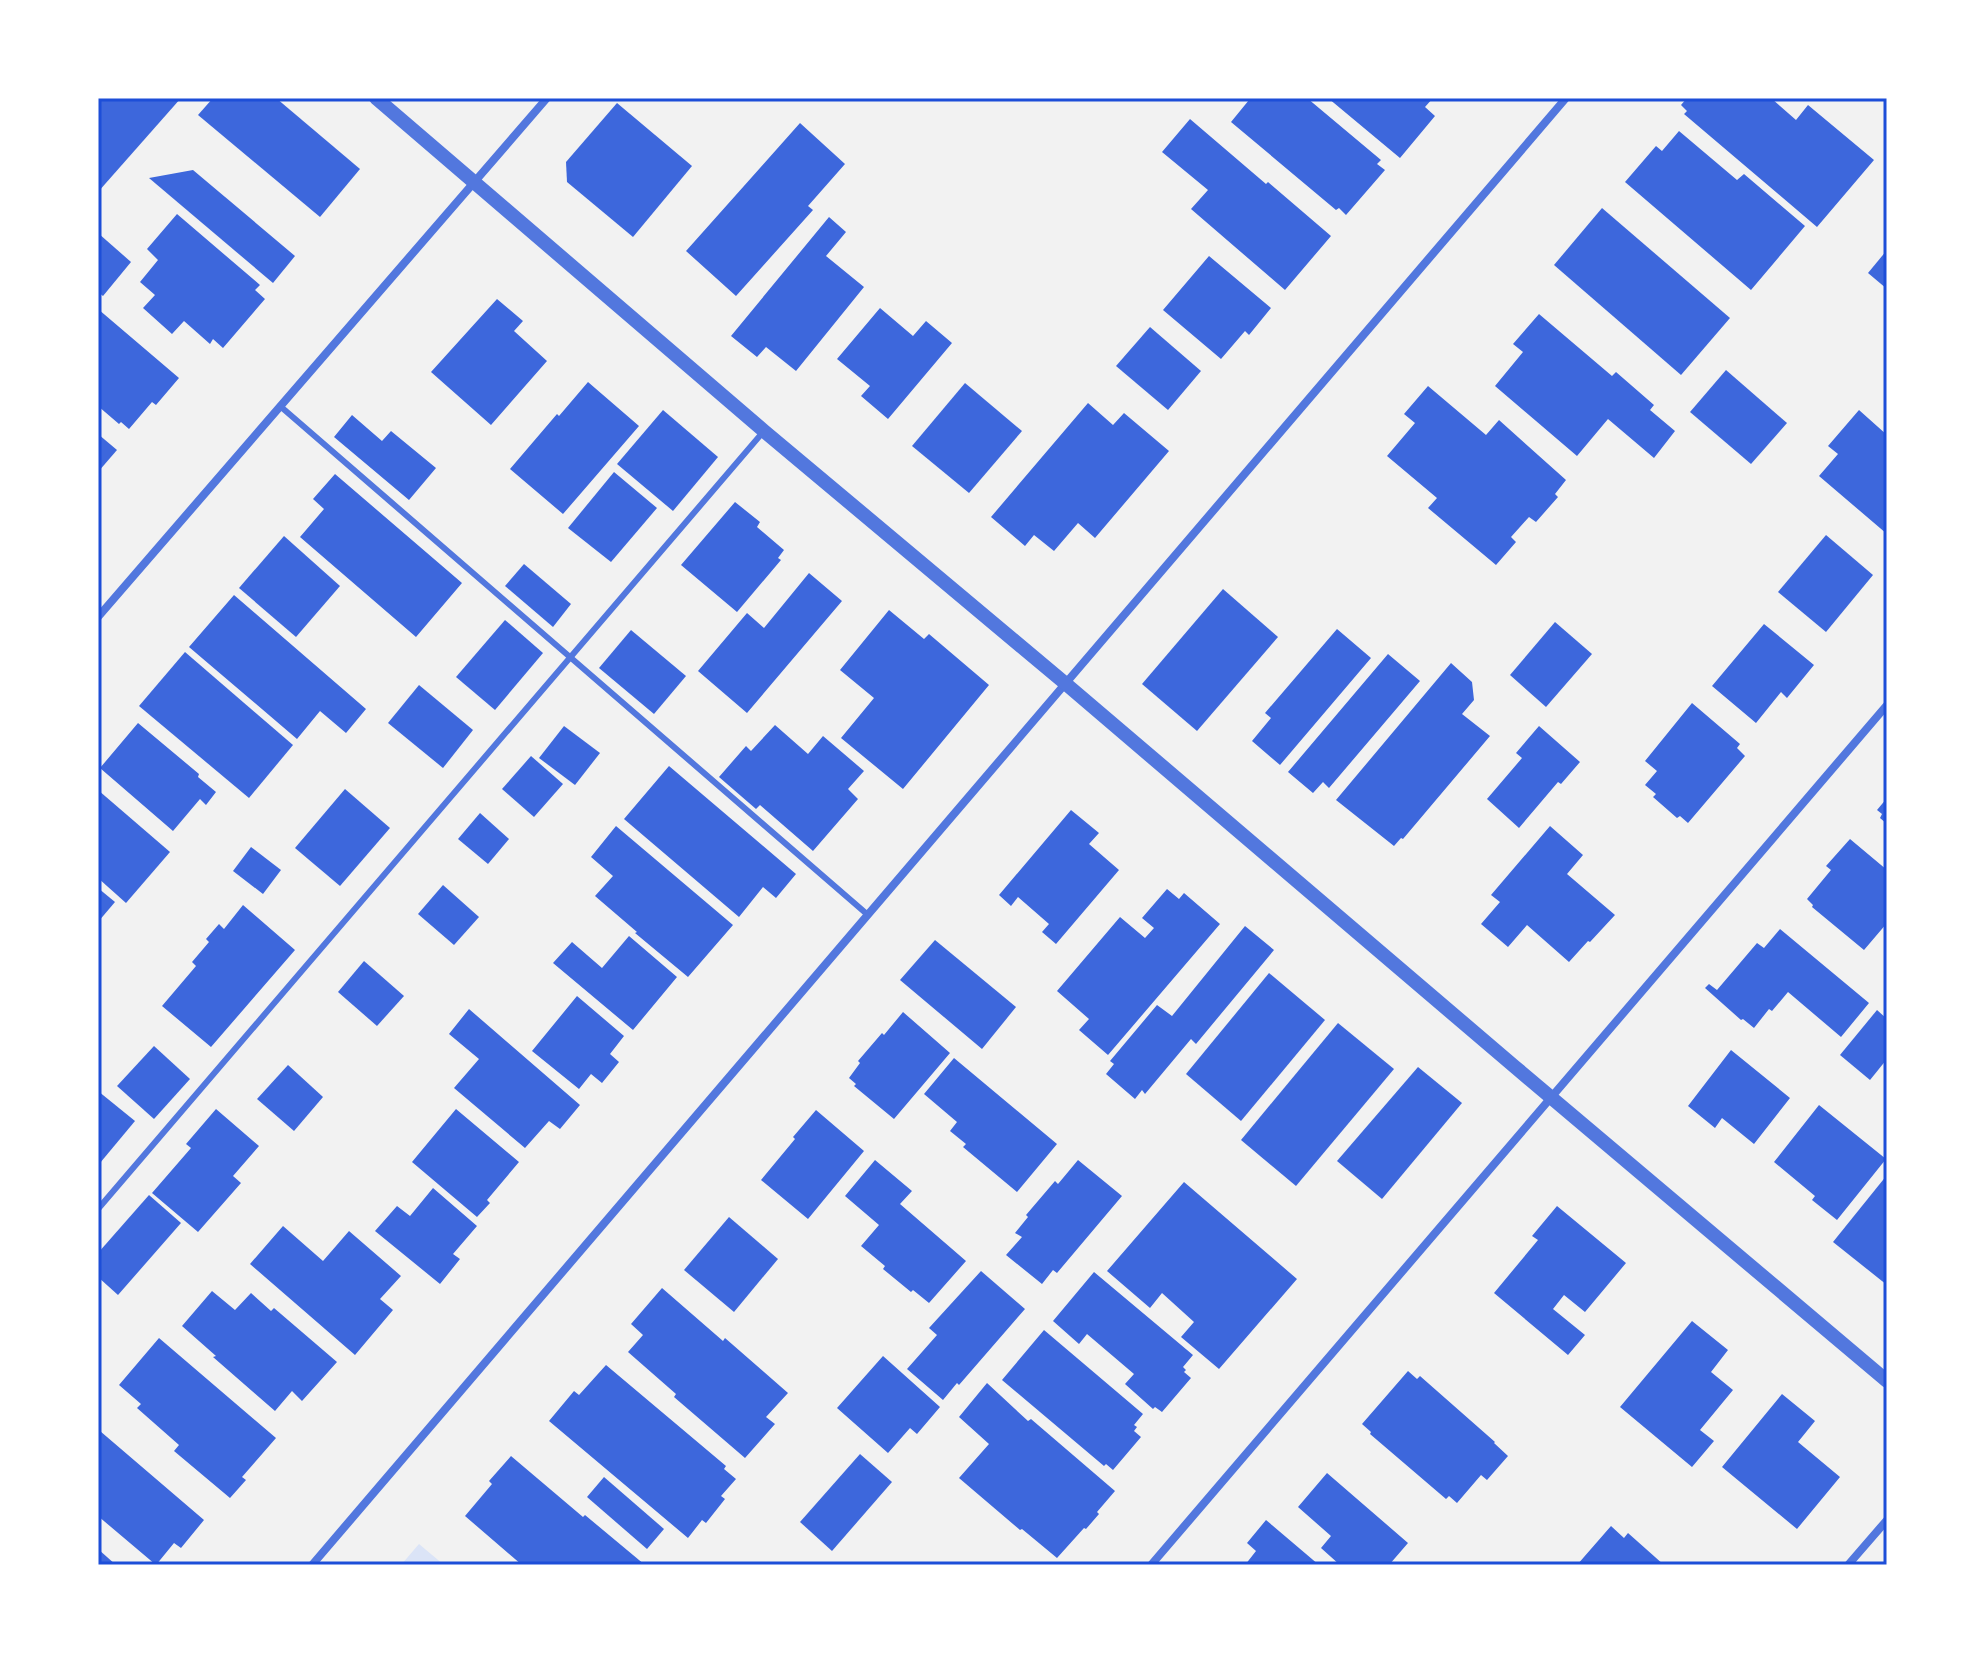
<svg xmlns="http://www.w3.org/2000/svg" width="1985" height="1663" font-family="'Varela Round',sans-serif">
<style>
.green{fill:#dbe4f7}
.building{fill:#3d67dc}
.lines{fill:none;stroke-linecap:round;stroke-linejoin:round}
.service{stroke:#5277de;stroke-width:6}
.minor{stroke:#5277de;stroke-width:8}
.tertiary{stroke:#5277de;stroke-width:14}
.neatline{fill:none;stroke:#1d4ed8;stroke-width:3}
</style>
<rect width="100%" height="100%" fill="#f2f2f2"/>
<polygon class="green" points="419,1544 444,1565 401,1565"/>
<g class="building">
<polygon points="98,98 181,98 98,192"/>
<polygon points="213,98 276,98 360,169 320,217 198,115"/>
<polygon points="1247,98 1307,98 1381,160 1377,164 1385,170 1346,215 1339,208 1336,210 1231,122 1249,100"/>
<polygon points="1328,98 1433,98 1425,107 1435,116 1400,158"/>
<polygon points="1687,98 1771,98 1796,120 1808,105 1874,160 1817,227 1684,114 1687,111 1681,105"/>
<polygon points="617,103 692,166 633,237 567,182 566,162"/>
<polygon points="1190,119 1266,184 1268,182 1331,236 1285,290 1191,209 1208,190 1162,152"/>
<polygon points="800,123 845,164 808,206 813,210 736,296 686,251"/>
<polygon points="1679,131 1737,180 1744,174 1805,226 1751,290 1625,182 1656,146 1662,151"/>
<polygon points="193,170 295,256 273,283 149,178"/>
<polygon points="1602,208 1730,318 1681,375 1554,265"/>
<polygon points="177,214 260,285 255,290 265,299 223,348 213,339 210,344 184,321 172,334 143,308 155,295 140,282 158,260 147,249"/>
<polygon points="829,217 846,232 826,256 864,287 796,371 766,347 757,357 731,336"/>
<polygon points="98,233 131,262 103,296 98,292"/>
<polygon points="1887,250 1887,289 1868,273"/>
<polygon points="1209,256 1271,308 1249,335 1245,331 1221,359 1163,310"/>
<polygon points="497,299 523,321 514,331 547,361 491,425 431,372"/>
<polygon points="880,308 913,336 926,321 952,343 888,419 861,396 870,386 837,359"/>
<polygon points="98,309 179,378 156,405 152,402 129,429 121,422 119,424 98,406"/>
<polygon points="1539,314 1612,376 1616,372 1654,405 1650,410 1675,431 1654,458 1608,419 1577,456 1495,386 1523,352 1513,344"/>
<polygon points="1150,327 1201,371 1168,410 1116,366"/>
<polygon points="1726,370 1787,423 1751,464 1690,412"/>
<polygon points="588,382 639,426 563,514 510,469 557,414 559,416"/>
<polygon points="965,383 1022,431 969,493 912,446"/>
<polygon points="1428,386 1486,435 1499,420 1566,480 1555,494 1558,497 1536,522 1529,517 1511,537 1516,542 1496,565 1428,508 1437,498 1387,456 1415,423 1404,414"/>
<polygon points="1088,403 1113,425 1124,413 1169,451 1095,538 1078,523 1054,551 1034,535 1025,546 991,517"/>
<polygon points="663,410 718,457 673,511 617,464"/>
<polygon points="1859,410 1887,435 1887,534 1819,476 1838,454 1828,446"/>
<polygon points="352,415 382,441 391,431 436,468 409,500 334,437"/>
<polygon points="98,434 117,450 98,472"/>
<polygon points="614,472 657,508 611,562 568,528"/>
<polygon points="335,474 462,583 416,637 300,537 324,509 313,499"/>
<polygon points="735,502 760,522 757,527 784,550 778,558 781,560 737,612 681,565"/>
<polygon points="1826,535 1873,575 1826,632 1778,592"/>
<polygon points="284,536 340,586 296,637 239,588"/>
<polygon points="524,564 571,604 553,627 505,586"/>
<polygon points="809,573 842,601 747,713 698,671 747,613 764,628"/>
<polygon points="1223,589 1278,637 1197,731 1142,684"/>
<polygon points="234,595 366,709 346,733 320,711 297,739 189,647"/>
<polygon points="889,610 924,639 929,634 989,685 903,789 841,738 874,698 840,670"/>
<polygon points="505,620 543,653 495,710 456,677"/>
<polygon points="1555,622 1592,654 1546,707 1510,675"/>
<polygon points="1764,624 1814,665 1787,698 1781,692 1756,723 1712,686"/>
<polygon points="1337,629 1371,658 1280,765 1252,741 1271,718 1265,713"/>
<polygon points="631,630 686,676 654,714 599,668"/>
<polygon points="185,652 293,745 249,798 139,706"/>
<polygon points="1388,654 1420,681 1329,788 1323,782 1313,793 1288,772"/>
<polygon points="1451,663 1472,682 1474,700 1462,714 1490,736 1403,839 1401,838 1394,846 1336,800"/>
<polygon points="419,685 473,730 443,768 388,723"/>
<polygon points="1692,703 1740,744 1737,748 1745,756 1688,823 1680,816 1677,818 1653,797 1656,794 1645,785 1657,771 1645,761"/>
<polygon points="138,723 199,774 198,777 216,792 206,805 200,799 173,831 100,768"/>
<polygon points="775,725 808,754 823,736 864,771 848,789 858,799 813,851 760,805 756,809 719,777 746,746 751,751"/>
<polygon points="564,726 600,753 575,785 539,758"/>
<polygon points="1539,726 1580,762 1561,784 1558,782 1519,828 1487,799 1522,758 1516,753"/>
<polygon points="531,756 563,784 534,817 502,789"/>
<polygon points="669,766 796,874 776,898 763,887 739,917 624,819"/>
<polygon points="345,789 390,828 340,886 295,848"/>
<polygon points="98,790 170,852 126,903 98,878"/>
<polygon points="1887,798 1887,824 1880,818 1882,814 1877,810"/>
<polygon points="1071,810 1099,833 1089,844 1119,870 1056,944 1042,932 1049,924 1018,897 1011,906 999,895"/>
<polygon points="480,813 509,839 488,864 458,839"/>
<polygon points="616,826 733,925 688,977 635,933 637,932 595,896 613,876 591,857"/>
<polygon points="1550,826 1583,855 1567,874 1615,915 1590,942 1588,941 1569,962 1527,925 1508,947 1481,924 1500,902 1491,895"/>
<polygon points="1850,839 1887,870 1887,923 1864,950 1812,907 1813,905 1807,899 1831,870 1826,866"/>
<polygon points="251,847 281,870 263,894 233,871"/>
<polygon points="443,885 479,917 454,945 418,914"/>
<polygon points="98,888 115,902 98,922"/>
<polygon points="1167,889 1179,899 1184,893 1220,924 1108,1055 1079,1030 1089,1019 1057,991 1120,917 1145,938 1154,928 1142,918"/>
<polygon points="243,905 295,950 211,1047 162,1006 196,966 192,962 209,942 206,939 219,924 224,929"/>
<polygon points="1245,926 1274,950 1196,1044 1191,1039 1145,1094 1142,1090 1135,1099 1106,1074 1114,1064 1110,1061 1157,1005 1172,1016"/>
<polygon points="1780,929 1869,1003 1841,1037 1788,992 1772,1011 1769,1009 1754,1028 1743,1019 1741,1020 1705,988 1709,984 1717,990 1757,943 1764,948"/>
<polygon points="629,936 677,977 633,1030 553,963 572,942 602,968"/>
<polygon points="935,940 1016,1007 982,1049 900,980"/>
<polygon points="364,961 404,996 377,1026 338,992"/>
<polygon points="1269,973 1325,1020 1241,1121 1186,1074"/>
<polygon points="577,996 624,1036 610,1054 619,1062 602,1083 591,1074 579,1089 532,1051"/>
<polygon points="469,1009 580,1105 560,1129 549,1121 525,1148 454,1088 479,1059 449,1034"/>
<polygon points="1877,1010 1887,1019 1887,1059 1870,1080 1840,1055"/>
<polygon points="903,1012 950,1053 894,1119 854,1086 856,1084 849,1078 860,1063 858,1061 882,1033 884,1035"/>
<polygon points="1338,1023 1394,1069 1296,1186 1241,1140"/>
<polygon points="154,1046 190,1079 154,1119 117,1086"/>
<polygon points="1731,1050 1790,1098 1754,1144 1722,1118 1715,1128 1688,1106"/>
<polygon points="954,1058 1057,1144 1017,1192 963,1147 966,1144 950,1131 957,1122 924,1094"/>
<polygon points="288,1065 323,1097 294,1131 257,1099"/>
<polygon points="1418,1067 1462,1103 1382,1199 1337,1161"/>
<polygon points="98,1091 135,1121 100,1163 98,1162"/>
<polygon points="1819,1105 1886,1159 1837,1220 1812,1200 1815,1196 1774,1162"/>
<polygon points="216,1109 259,1146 233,1176 241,1183 198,1232 152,1193 191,1148 186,1144"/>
<polygon points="456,1109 519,1162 487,1200 490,1203 477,1217 412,1162"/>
<polygon points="816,1110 864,1151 808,1219 761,1180 795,1139 793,1137"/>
<polygon points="875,1160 912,1191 900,1204 966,1261 929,1303 913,1290 911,1292 883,1269 885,1266 861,1246 879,1225 845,1196"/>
<polygon points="1078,1160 1122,1196 1057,1273 1053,1270 1042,1284 1006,1255 1022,1237 1015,1233 1028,1217 1026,1215 1055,1181 1058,1184"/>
<polygon points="1887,1175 1887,1285 1833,1242"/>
<polygon points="1184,1182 1297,1279 1219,1369 1181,1337 1194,1322 1162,1293 1150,1308 1107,1271"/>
<polygon points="433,1188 477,1226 453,1254 460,1259 440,1284 375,1231 397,1206 410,1216"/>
<polygon points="149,1195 181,1223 118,1295 98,1277 98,1253"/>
<polygon points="1557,1206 1626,1263 1585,1312 1564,1295 1553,1309 1585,1335 1568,1355 1494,1293 1538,1240 1532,1236"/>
<polygon points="729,1217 778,1259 734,1312 684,1270"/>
<polygon points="283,1226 323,1261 349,1231 401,1276 380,1299 393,1310 355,1355 250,1264"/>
<polygon points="981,1271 1025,1309 959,1385 957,1383 943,1400 907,1369 937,1335 929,1328"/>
<polygon points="1094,1272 1193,1355 1183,1367 1186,1370 1184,1372 1191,1378 1162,1412 1155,1407 1153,1409 1125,1384 1134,1374 1087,1334 1079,1344 1053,1321"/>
<polygon points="662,1288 723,1341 725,1338 788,1393 766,1417 775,1424 745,1458 674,1397 676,1394 628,1352 643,1335 631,1324"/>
<polygon points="212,1291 235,1310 251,1293 271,1311 274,1308 337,1362 302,1401 292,1391 275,1411 213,1357 216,1356 182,1326"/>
<polygon points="1692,1321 1728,1350 1711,1372 1733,1390 1700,1430 1714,1441 1692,1467 1620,1407"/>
<polygon points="1044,1330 1143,1414 1134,1425 1137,1427 1134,1431 1141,1437 1113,1470 1106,1464 1104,1466 1002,1380"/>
<polygon points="159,1338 276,1438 242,1477 246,1480 230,1498 174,1451 179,1445 137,1408 141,1404 119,1385"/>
<polygon points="883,1356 940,1407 917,1434 910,1428 888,1453 837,1408"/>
<polygon points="606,1365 726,1466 724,1469 736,1479 721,1496 725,1499 706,1523 702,1520 688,1538 549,1421 574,1391 579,1395"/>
<polygon points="1408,1371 1417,1379 1420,1376 1495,1442 1494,1443 1508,1456 1487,1480 1481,1475 1457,1503 1449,1496 1446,1499 1370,1434 1371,1432 1362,1424"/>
<polygon points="987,1383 1028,1421 1031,1419 1115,1491 1097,1512 1099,1514 1086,1529 1084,1528 1057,1558 1022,1529 1020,1530 959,1478 989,1444 959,1417"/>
<polygon points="1782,1394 1815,1421 1798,1442 1840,1477 1797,1529 1722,1467"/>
<polygon points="100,1431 204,1520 181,1548 174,1543 156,1565 98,1516 98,1433"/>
<polygon points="860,1454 892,1482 832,1551 800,1522"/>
<polygon points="511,1456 583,1517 585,1515 645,1565 522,1565 465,1516 492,1484 489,1481"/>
<polygon points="1327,1473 1408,1543 1389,1565 1340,1565 1321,1548 1331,1536 1298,1507"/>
<polygon points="604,1477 664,1529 647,1549 587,1497"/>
<polygon points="1266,1520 1319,1565 1245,1565 1256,1551 1247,1543"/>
<polygon points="1611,1526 1624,1538 1628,1533 1664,1565 1577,1565"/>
<polygon points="98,1549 116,1565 98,1565"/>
</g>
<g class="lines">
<g class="service">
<polyline points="280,406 868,915"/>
<polyline points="98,1209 764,431"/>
</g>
<g class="minor">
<polyline points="98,617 547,98"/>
<polyline points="312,1565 1566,98"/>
<polyline points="1151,1565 1887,705"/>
<polyline points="1848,1565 1887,1520"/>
</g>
<polyline class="tertiary" points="376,98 764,431 1066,684 1515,1067 1887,1381"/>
</g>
<rect width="1985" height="1663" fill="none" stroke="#ffffff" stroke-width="200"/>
<rect x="100" y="100" width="1785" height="1463" class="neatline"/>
</svg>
